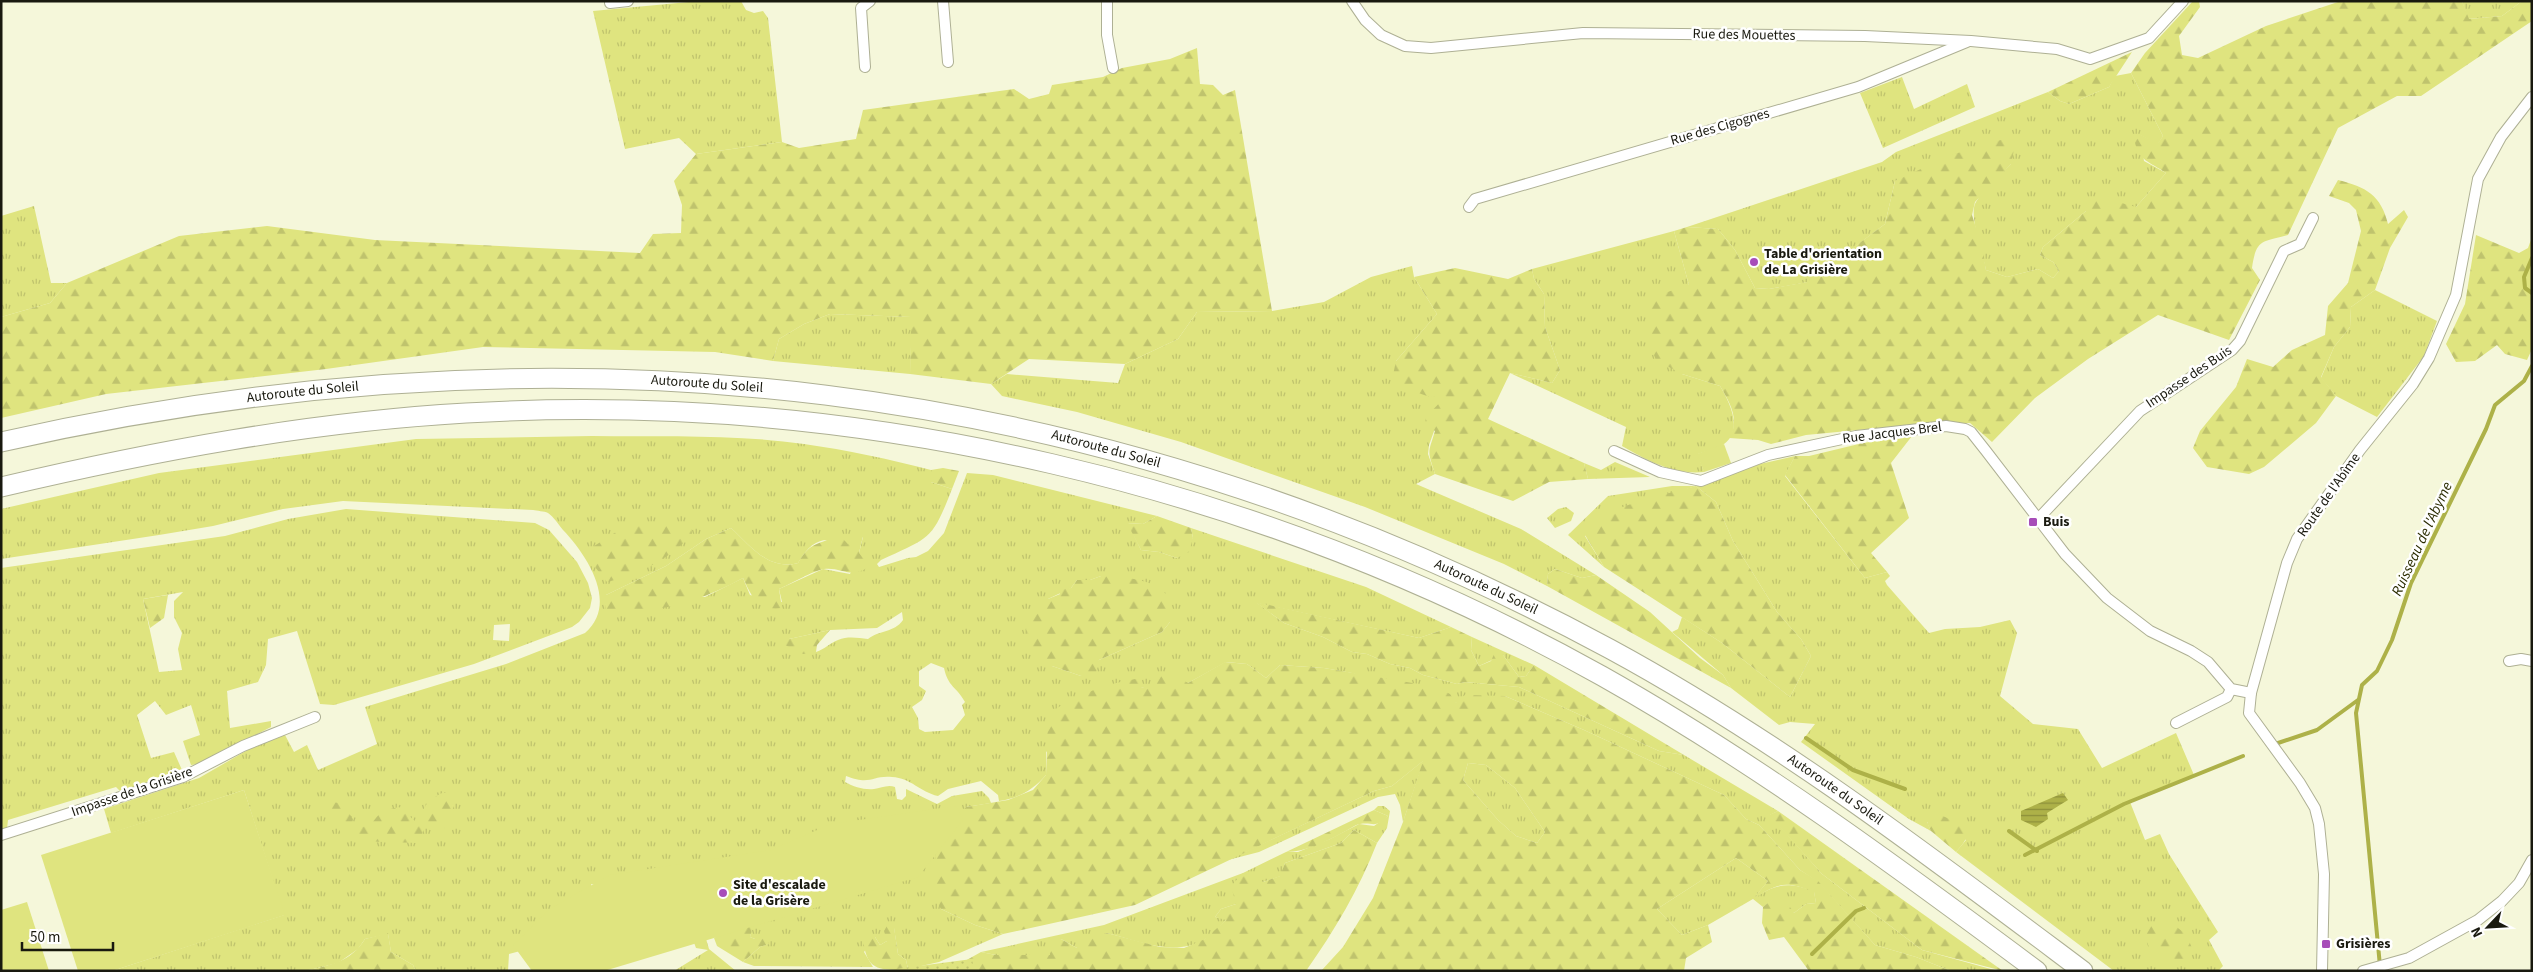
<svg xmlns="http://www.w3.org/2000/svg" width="2533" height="972" font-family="'Source Sans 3',sans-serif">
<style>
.grass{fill:url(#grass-tufts);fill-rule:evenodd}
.forest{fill:url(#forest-firs);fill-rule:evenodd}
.park{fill:url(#park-dots)}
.pitch{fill:#dfe47f}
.water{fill:url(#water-rules)}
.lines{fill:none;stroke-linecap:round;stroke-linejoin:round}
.stream{stroke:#adb148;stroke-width:4}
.street-casing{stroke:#aeb094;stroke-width:12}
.highway-casing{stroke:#aeb094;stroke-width:21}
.street{stroke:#fff;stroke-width:10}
.highway{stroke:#fff;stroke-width:19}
.poi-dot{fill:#a74db9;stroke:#fff;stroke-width:2}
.labels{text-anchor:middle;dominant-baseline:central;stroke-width:5;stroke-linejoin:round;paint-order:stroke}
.street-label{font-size:14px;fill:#19190f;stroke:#fff}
.poi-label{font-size:14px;font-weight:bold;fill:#19190f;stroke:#fff;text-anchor:start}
.water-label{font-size:15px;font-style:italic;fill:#2b2c00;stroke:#fff}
</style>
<defs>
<pattern id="grass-tufts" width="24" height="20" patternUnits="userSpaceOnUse" patternTransform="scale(1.25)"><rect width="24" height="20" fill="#dfe47f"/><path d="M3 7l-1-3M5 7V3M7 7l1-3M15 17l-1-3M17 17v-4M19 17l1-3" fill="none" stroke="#bfc36d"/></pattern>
<pattern id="forest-firs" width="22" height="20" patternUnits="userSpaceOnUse" patternTransform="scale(1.25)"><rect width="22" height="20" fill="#dfe47f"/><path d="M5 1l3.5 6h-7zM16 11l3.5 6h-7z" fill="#bfc36d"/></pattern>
<pattern id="park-dots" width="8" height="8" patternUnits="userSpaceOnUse" patternTransform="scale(1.25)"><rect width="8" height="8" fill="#dfe47f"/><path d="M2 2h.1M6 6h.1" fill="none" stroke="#bfc36d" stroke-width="1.8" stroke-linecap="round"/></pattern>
<pattern id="water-rules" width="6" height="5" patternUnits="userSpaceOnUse" patternTransform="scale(1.25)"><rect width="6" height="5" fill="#adb148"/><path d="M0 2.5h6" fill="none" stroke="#8c8f3a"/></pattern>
</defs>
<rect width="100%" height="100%" fill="#f5f7da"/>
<g class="grass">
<polygon points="699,1 741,1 746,10 754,13 763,11 768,18 782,142 696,154 679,138 625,149 593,11"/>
<polygon points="2462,1 2522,1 2502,16 2468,19"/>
<path d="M 2131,73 L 2163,136 L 2158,144 L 2140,135 L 2144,161 L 2166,173 L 2136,207 L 2086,211 L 2043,247 L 2040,255 L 2053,262 L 2059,271 L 2053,278 L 2038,269 L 2007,277 L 1986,270 C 1983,254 1968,214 1976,202 C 1984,188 2000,175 2011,164 L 1895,181 L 1885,224 L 1808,282 L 1769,289 L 1755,288 L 1735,250 L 1718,229 L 1687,227 L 1882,162 L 1896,152 L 2048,92 L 2060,101 L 2069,104 L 2109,87 L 2115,76 Z"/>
<polygon points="1902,77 1914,109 1967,84 1975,107 1883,148 1860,93"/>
<polygon points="34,206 51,283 67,283 50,303 1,317 1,216"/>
<path d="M 1674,231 L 1689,285 L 1682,374 L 1720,386 C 1729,401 1744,430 1724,444 C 1718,449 1705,451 1698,454 L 1704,472 C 1674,475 1648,461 1622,446 L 1626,427 L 1510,373 L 1552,383 L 1560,370 L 1545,327 L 1544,294 L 1534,279 L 1532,269 Z"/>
<polygon points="1412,266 1414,277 1437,314 1396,361 1447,395 1429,445 1428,454 1435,474 1416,484 1521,529 1596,575 1582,578 1555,569 1548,574 1547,586 1504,564 1365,507 1181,442 1077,412 1002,396 991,384 1007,374 1118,383 1125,364 1178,339 1197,312 1272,311 1324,302 1371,277"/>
<polygon points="2375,290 2437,321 2424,356 2377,417 2336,396 2321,378 2334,347 2350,327 2351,307"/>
<polygon points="830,314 912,317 910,374 773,361 779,339 804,324"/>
<path d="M 592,436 C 662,437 735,434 804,444 C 847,450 889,459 931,470 L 931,482 L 952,489 C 932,540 931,537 881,560 L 877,564 L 879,567 L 908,558 L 916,557 L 928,551 L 944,533 L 967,473 L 993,475 L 1157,516 L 1143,524 L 1128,523 L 1141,550 L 1159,552 L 1177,558 L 1193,538 L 1191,528 L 1366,587 L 1451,627 L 1419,638 L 1257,603 L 1284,623 L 1323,637 L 1352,652 L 1367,654 L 1390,664 L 1410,668 L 1423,675 L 1457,684 L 1465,682 L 1519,687 L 1659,751 L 1684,755 L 1778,811 L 1770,815 L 1822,874 L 1922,950 L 1998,971 L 1951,971 L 1916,957 L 1875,945 L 1818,882 L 1800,870 L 1759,825 L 1746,819 L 1724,795 L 1584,730 L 1505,696 L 1456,703 L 1352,673 L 1324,668 L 1280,665 L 1266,678 L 1247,664 L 1226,662 L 1188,683 L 1150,690 L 1141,687 L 1046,752 L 1046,775 C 1033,790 1019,798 999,801 L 998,795 L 981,781 L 948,789 L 938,796 C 920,792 911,778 892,777 C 872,775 871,786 846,776 L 845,782 C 854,787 864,790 874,789 C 881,788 888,784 895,787 L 897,799 L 902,800 L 906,796 L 906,789 L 937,804 L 952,796 L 982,791 L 989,798 L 991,803 L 966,807 L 938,866 L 941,909 L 975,925 L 1003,934 L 939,962 L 908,969 L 906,960 L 898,954 L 894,928 L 887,941 L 880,945 L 875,937 L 864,952 L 873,967 L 754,966 L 743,962 L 760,947 L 768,944 L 750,937 L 752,927 L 591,884 L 593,890 L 524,950 L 509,954 L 508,971 L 416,971 L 413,965 L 391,952 L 388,934 L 365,939 L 358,949 L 338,963 L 305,971 L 112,971 L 284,915 L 244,790 L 111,833 L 104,809 L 199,778 L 251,748 L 285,735 L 294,752 L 307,745 L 318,770 L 377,744 L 365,707 L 506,664 L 585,633 C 619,604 587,555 563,530 C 559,525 553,516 548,513 C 544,511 537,511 533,510 L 343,501 L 283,509 L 213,526 L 159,535 L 1,559 L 1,509 L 159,473 L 416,439 ZM 731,528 C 751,546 768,571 798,563 C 812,540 823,535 848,545 L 863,537 L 859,553 L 850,574 L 823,569 L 779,589 L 782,602 L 750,595 L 743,578 L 705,597 L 606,595 L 666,566 L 706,539 ZM 1101,576 L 1170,622 L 1162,632 L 1099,660 L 1081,676 L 1052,666 L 1048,599 L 1071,588 L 1077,580 L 1090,580 ZM 902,612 L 903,620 C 894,633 879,630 868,639 C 858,638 848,636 838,640 C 830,643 825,649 816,652 L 789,639 L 830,630 L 877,628 ZM 931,663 L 944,668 C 948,687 956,686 965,702 L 962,705 L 965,715 L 953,730 L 925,732 L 919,729 L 918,718 L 912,707 L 922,700 L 926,691 L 919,686 L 919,671 Z"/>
<polygon points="1795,456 1785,476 1865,578 1887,572 1890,576 1885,581 1887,585 1929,633 1945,629 1980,627 2010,620 2017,633 2000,696 2033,724 2078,729 2102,768 2176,733 2194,775 2130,802 2145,840 2160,834 2169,854 2218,932 2209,940 2223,966 2218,971 2114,971 1956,852 1966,840 1927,822 1931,831 1909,819 1801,742 1815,724 1790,722 1779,725 1731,688 1723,675 1672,632 1678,629 1682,617 1722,643 1790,697 1811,656 1801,639 1777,612 1733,541 1716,502 1696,486 1608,514 1585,536 1604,567 1568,535 1608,496 1672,486 1696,486 1760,464"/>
<polygon points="1615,462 1650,477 1588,479 1584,463 1601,470"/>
<polygon points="1566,507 1574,513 1571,521 1555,528 1547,518 1558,509"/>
<path d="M 346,509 L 535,523 L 549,530 L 577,562 L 588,583 L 592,598 L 590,608 L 579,622 L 572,627 L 474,664 L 334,705 L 320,704 L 297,631 L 268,639 L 266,665 L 258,682 L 227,691 L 230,728 L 271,721 L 271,727 L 199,764 L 191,765 L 183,741 L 200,735 L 191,705 L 166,715 L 155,701 L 137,715 L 151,758 L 174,752 L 182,770 L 121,792 L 116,787 L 8,820 L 7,829 L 1,830 L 1,568 L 225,536 L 288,519 ZM 183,592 L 174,601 L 174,617 L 182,633 L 178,649 L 182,670 L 159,672 L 143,599 ZM 510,624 L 509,641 L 493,640 L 494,625 Z"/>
<polygon points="1472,637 1534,665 1526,676 1519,677 1503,655 1479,666 1471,650"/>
<polygon points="1424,760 1403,822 1400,805 1395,794 1378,797 1259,852 1228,860 1374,791 1392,786"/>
<polygon points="1468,763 1486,765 1515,788 1545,832 1537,843 1516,836 1498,820 1463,780"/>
<path d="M 1378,806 L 1384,806 L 1390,811 L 1387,828 L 1377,843 L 1354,830 L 1341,843 L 1285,863 L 1281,876 L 1263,882 L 1236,904 L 1221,909 L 1215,917 L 1227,919 C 1220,926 1212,935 1204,940 C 1173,957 1139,941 1107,933 L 1077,948 L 1061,939 L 1050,955 L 996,955 L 981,952 L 1104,925 L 1243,873 L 1286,852 L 1298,852 L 1330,839 L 1359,824 L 1374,826 L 1388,816 L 1374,810 Z"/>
<path d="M 1736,858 L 1768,881 L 1755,897 C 1779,883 1788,882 1814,891 L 1816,903 L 1806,904 L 1794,913 L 1774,899 L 1763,907 L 1753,899 L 1708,925 L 1682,935 L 1657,909 Z"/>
<polygon points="704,932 709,949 736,971 674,971 708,950 696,948 693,940"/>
</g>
<g class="forest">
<path d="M 2193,1 L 2199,1 L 2200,7 L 2179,36 L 2182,55 L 2198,58 L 2266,26 L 2341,1 L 2462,1 L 2469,19 L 2502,16 L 2522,1 L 2532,1 L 2532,21 L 2421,96 L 2397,96 L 2338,128 L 2288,235 C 2262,242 2256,239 2252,268 L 2260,280 L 2229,340 L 2158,315 L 2088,359 L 2035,398 L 1992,442 L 1970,423 L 1921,424 L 1806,435 L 1771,444 L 1758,440 L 1729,438 C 1741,421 1729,401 1720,386 L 1682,374 L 1656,360 L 1648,340 L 1646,299 L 1689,285 L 1674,231 L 1687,227 L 1718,229 L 1735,250 L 1755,288 L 1769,289 L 1807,282 L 1885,224 L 1895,181 L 1951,155 L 2017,135 L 2011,164 L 1975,202 L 1972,215 L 1982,247 L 1986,270 L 2007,277 L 2038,269 L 2053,278 L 2059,271 L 2053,262 L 2040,255 L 2043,247 L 2086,211 L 2082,205 L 2096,196 L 2136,207 L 2166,173 C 2149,161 2139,162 2134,139 L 2139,134 L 2158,143 L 2163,136 L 2131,73 L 2145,53 Z"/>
<polygon points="1197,48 1200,84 1213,85 1223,95 1235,90 1272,311 1197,312 1178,339 1125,364 1029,359 991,384 910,374 911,317 830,314 804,324 779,339 773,361 715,352 483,347 326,369 106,394 1,418 1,317 50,303 67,283 179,236 267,226 375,240 640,253 653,234 681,233 682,205 674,181 696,154 782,142 799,148 856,139 863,110 1014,89 1029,99 1049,94 1052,85 1103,77 1122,68 1170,59"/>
<polygon points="2132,52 2109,87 2069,104 2060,101 2048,92"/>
<path d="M 2338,180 C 2366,187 2381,195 2388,224 L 2404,210 L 2408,217 L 2390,248 L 2375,290 L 2351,307 L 2350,327 L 2334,347 L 2321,377 L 2336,396 L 2316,423 L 2264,467 L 2249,474 L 2207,467 L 2193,448 L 2200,431 L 2236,387 L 2247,359 L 2273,367 L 2292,350 L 2325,335 L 2328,306 L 2348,283 L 2361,231 L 2356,210 L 2349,203 L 2329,196 Z"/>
<polygon points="2476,235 2519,253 2528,248 2532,237 2532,349 2527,360 2505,354 2497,345 2475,361 2456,362 2446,344 2465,304"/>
<path d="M 1455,268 L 1508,279 L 1532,269 L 1534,279 L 1544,294 L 1545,327 L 1560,370 L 1552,383 L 1510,373 L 1488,419 L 1584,463 L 1588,479 L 1549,482 L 1513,501 L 1435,474 C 1427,449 1428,454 1435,431 L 1425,424 L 1426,417 L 1446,396 L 1430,397 L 1398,386 L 1393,375 L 1396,361 L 1437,314 L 1414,277 Z"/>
<polygon points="1912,436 1891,463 1909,518 1871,553 1887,572 1865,578 1785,475 1795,456 1809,456 1863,443"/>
<polygon points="943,468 959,471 952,489 931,482 931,470"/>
<path d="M 1696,486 L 1716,502 L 1733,541 L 1777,612 L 1801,639 L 1811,656 L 1790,697 L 1722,643 L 1604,567 L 1585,535 C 1586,532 1587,528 1590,525 C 1606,507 1671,493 1696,486 Z"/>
<polygon points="1157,516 1191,528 1193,538 1189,552 1177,558 1159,552 1141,550 1127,523 1143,524"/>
<path d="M 630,523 L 691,526 L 692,534 C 671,559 638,574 607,582 L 591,562 L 588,550 Z"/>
<path d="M 731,528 C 751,546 768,571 798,563 C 812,539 818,547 838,534 L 848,544 L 863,536 L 859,553 L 870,566 C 850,580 843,567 824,569 C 812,571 791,584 779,589 L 782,608 C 757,611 752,597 743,578 C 710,596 678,608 641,611 C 629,612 618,614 606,609 L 604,600 L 606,595 L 666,566 L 706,539 Z"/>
<polygon points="1555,569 1582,578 1596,575 1650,612 1700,658 1723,675 1731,688 1547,586 1548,574"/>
<path d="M 1101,576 C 1121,577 1163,578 1170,602 C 1172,608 1170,616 1170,622 L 1162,632 L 1099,660 L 1096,674 L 1081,676 L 1052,666 L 1033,651 L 1026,629 L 1048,599 L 1060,594 L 1058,589 L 1071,588 L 1077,580 L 1090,580 Z"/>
<polygon points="168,595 164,618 150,628 143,599"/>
<polygon points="1255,602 1419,638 1451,627 1472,637 1471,650 1479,666 1491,661 1495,652 1503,655 1519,677 1526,676 1534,665 1684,755 1659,751 1519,687 1465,682 1457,684 1423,675 1410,668 1390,664 1367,654 1352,652 1323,637 1284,623"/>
<polygon points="830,630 817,645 816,652 803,654 785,645 789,639"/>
<path d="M 1225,662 L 1247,664 L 1266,678 L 1280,665 L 1324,668 L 1436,687 L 1450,694 L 1456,703 L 1465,695 L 1505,696 L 1584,730 L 1724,795 L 1746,819 L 1759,825 L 1800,870 L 1818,881 L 1875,945 L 1916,957 L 1951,971 L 1809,971 L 1784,937 L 1769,940 L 1762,923 L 1763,907 L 1774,898 L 1784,898 L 1794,913 L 1806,904 L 1816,903 L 1814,892 C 1785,881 1780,882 1753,899 L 1768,881 L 1736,858 L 1657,909 L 1682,935 L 1708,925 L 1712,942 L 1686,958 L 1684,971 L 1321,971 L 1343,947 L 1373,898 L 1403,822 L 1423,761 L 1392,786 L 1374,791 L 1135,905 L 1003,934 L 975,925 L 941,909 L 927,885 L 938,866 L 935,856 L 954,819 L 966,807 L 1008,800 L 1033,790 L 1046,775 L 1048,715 C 1073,694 1108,684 1140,678 L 1141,687 L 1150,689 L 1153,677 L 1174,675 L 1188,683 ZM 1468,763 L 1486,765 L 1515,788 L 1545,832 L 1537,843 L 1516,836 L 1498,820 L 1463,780 Z"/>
<path d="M 442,793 L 451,793 L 457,799 L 444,829 C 431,828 426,824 422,812 L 429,800 Z"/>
<polygon points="329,801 343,804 353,819 351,828 369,826 382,811 399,807 424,829 419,843 357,841 340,832"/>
<path d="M 1374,810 L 1388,816 C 1375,829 1374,822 1360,824 C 1354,825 1347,831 1342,833 C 1325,842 1306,852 1286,852 Z"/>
<polygon points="1778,811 2003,971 1922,950 1822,874 1769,815"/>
<path d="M 1936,813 L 1965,826 C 1969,838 1964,843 1956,852 L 1931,831 L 1927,823 Z"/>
<path d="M 1354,830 L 1377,843 C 1359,889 1335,930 1306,971 L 947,971 L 981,952 L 996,955 L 1050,955 L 1049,947 L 1053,941 L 1061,939 L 1077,948 L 1078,942 L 1107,933 L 1160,947 L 1184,948 L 1205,939 L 1226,920 L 1215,917 L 1221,909 L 1236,904 L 1231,886 L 1243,873 L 1263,882 L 1280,876 L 1285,863 L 1341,843 Z"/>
<polygon points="757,912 750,937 755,939 765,938 769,944 760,947 743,962 717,946 714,938"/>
<polygon points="2171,923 2186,934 2192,948 2180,964 2160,960 2149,947 2140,925"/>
<path d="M 888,924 L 894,927 L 898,954 L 906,960 L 908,969 C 877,971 865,970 863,935 L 868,932 L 875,937 L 880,945 L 887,941 L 884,931 Z"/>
<path d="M 388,933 L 391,952 L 413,965 L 416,971 L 305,971 C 330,965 351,962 365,939 Z"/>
</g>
<polygon class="park" points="972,959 974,971 881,971"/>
<g class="pitch">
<polygon points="1724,444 1731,463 1704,472 1697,454"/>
<polygon points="244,790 285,915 112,971 78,971 41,855"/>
<polygon points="956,806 963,820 918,877 604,971 532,971 513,945 551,908 610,875 771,850 831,824"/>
<polygon points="27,902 49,971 1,971 1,910"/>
</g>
<polygon class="water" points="2063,793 2068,800 2047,813 2048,819 2036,827 2021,820 2021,811"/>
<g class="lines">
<g class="stream">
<polyline points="2532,258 2524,277 2525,288 2532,293"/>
<polyline points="1806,738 1853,770 1905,789"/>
<polyline points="2278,743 2317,730 2358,700"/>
<polyline points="2009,831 2037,851"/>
<polyline points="2025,855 2124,804 2243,756"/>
<polyline points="1812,954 1856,911 1864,908"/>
<polyline points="2380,966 2356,713 2362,685 2377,671 2392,640 2411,583 2486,429 2495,405 2524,381 2532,366"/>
</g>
<defs>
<g id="street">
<polyline points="943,1 948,62"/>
<polyline points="1107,1 1107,35 1113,68"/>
<polyline points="1352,1 1365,20 1381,35 1405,46 1431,48 1583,33 1865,36 1971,41 2057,49 2090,59 2149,38 2183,1"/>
<polyline points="610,3 628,1"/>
<polyline points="865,67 861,8 870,1"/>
<polyline points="1469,207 1475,199 1858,87 1967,42"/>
<polyline points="1614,451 1660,472 1701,481 1768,455 1856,436 1946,426 1965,429 1971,432 1986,451 2065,554 2107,598 2150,631 2191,651 2208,662 2231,689 2251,693"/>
<polyline points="2038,519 2140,411 2232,350 2240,341 2284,251 2300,244 2313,218"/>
<polyline points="2509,661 2521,659 2532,661"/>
<polyline points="2176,723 2227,697 2231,689"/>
<polyline points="1,835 183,777 243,746 315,717"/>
<polyline points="2322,971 2324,874 2319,824 2315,808 2300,783 2249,713 2251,693 2287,563 2297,539 2360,450 2413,384 2429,358 2456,295 2478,179 2501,137 2532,97"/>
<polyline points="2363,971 2409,958 2478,920 2502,901 2519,883 2532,860"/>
</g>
<g id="highway">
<path id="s1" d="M 1,442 C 562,315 1103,375 1610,649 C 1778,740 1931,857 2083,971"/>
<path d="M 1,487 C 154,451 309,422 466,413 C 859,390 1258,484 1602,676 C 1755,762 1896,866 2037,971"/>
</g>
</defs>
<use href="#street" class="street-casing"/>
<use href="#highway" class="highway-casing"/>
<use href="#street" class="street"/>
<use href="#highway" class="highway"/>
</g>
<g class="poi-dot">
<circle cx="1754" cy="262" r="5"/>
<rect x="2028" y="517" width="10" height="10" rx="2.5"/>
<circle cx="723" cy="893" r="5"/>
<rect x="2321" y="939" width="10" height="10" rx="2.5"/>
</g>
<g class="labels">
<g class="street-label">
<text transform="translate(1744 35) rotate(1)">Rue des Mouettes</text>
<text transform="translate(1720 127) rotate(-16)">Rue des Cigognes</text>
<text transform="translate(2189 377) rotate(-34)">Impasse des Buis</text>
<text transform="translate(707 384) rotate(4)">Autoroute du Soleil</text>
<text stroke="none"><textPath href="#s1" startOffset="306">Autoroute du Soleil</textPath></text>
<text transform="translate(1892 433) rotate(-7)">Rue Jacques Brel</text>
<text transform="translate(1106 449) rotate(15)">Autoroute du Soleil</text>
<text transform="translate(2329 495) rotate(-55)">Route de l'Abîme</text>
<text transform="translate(1486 587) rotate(25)">Autoroute du Soleil</text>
<text stroke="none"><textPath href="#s1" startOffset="1925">Autoroute du Soleil</textPath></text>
<text transform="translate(132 792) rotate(-19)">Impasse de la Grisière</text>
</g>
<g class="poi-label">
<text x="1764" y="254">Table d'orientation<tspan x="1764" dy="16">de La Grisière</tspan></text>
<text x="2043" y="522">Buis</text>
<text x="733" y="885">Site d'escalade<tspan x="733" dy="16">de la Grisère</tspan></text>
<text x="2336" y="944">Grisières</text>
</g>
<g class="water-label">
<text transform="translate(2422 539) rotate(-65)">Ruisseau de l'Abyme</text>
</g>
</g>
<rect width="2533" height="972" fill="none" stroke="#19190f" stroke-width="5"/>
<g transform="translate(2488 927) rotate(245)" stroke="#ffffff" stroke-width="4" paint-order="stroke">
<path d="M0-4L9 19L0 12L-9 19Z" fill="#19190f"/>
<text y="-8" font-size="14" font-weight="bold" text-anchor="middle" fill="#19190f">N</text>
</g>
<path d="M22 942v8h91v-8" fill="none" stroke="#19190f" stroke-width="2.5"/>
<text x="30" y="942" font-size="15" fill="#19190f" stroke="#ffffff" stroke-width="4" paint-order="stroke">50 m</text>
</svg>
